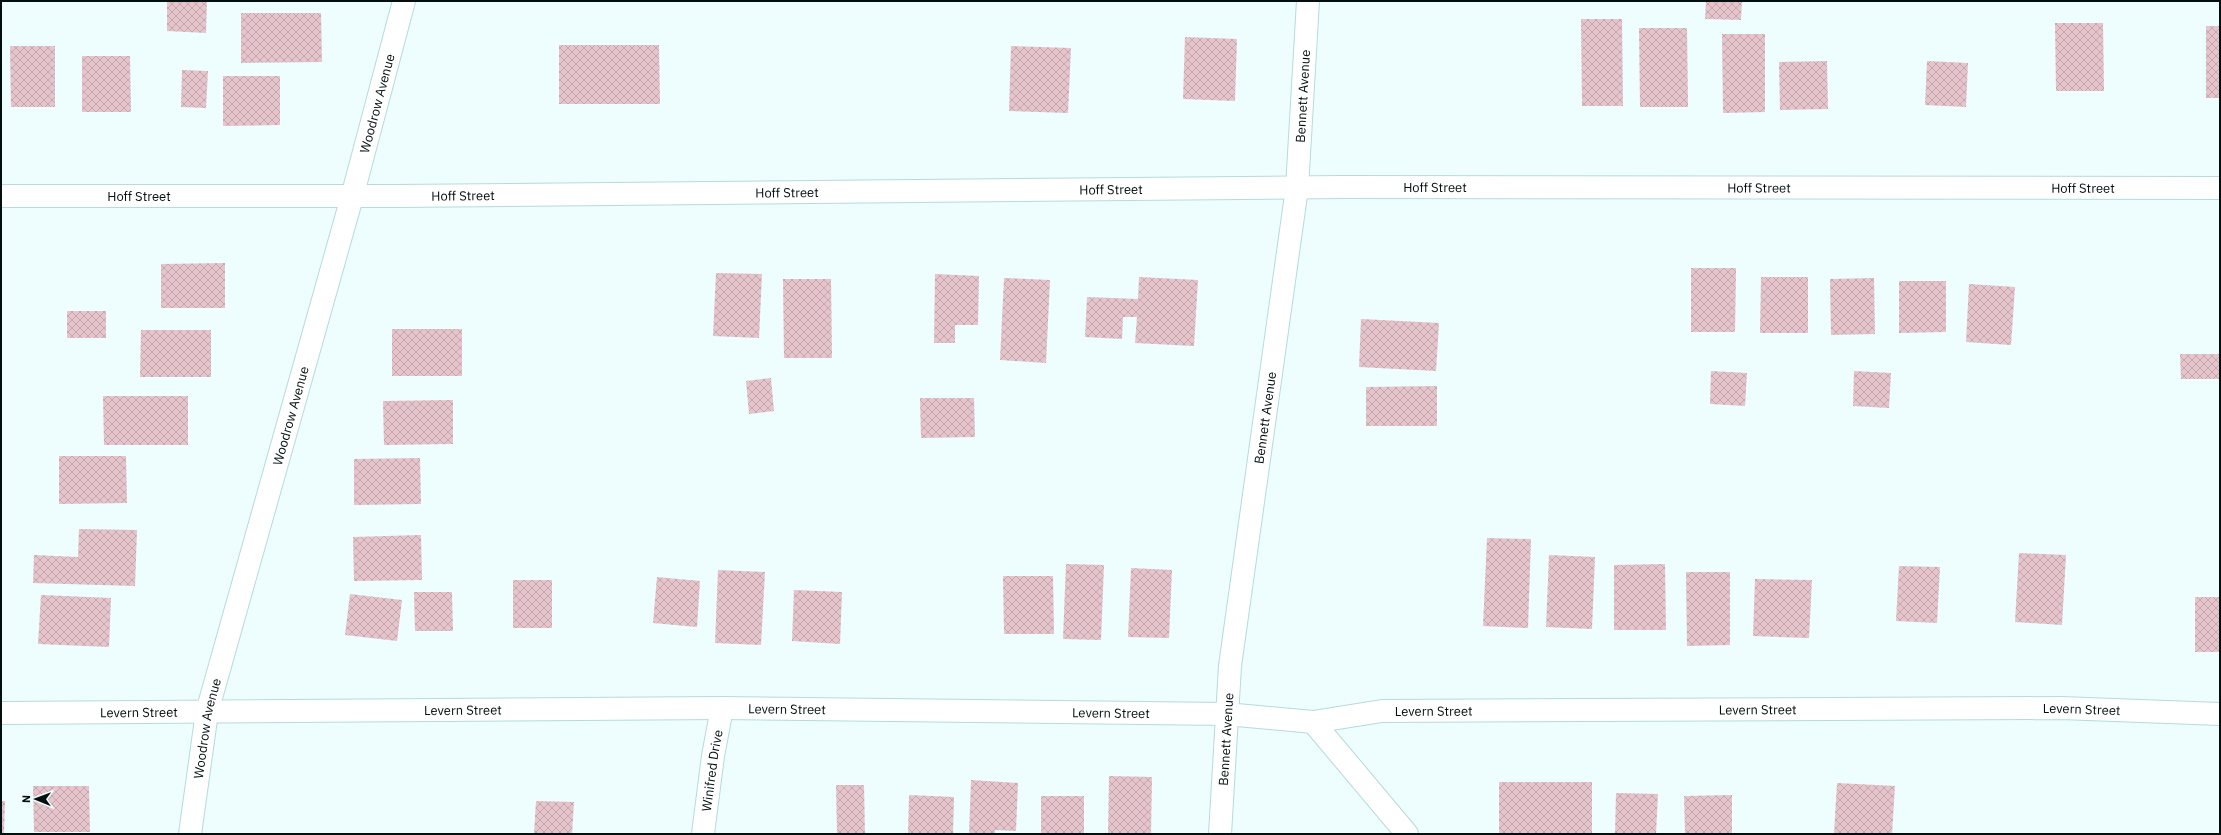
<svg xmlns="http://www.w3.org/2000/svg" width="2221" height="835" font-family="'IBM Plex Sans',sans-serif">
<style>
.building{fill:url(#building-cross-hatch)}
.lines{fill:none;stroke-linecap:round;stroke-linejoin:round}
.minor-casing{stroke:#b5dbda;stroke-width:24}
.minor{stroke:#fff;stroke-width:22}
.labels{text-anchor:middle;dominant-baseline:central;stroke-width:4;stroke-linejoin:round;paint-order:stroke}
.street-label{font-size:13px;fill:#030e0e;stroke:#eefdfd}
</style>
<defs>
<pattern id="building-cross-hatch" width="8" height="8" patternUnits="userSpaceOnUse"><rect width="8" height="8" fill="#e6c4cb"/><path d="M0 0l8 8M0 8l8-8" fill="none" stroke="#c4a7ad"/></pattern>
</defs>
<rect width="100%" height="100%" fill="#eefdfd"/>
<g class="building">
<polygon points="167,1 207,1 206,33 167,31"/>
<polygon points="1706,1 1742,1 1741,20 1705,19"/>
<polygon points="241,13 321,13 322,62 241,63"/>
<polygon points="1581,19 1622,19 1623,106 1582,106"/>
<polygon points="2055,23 2103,23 2104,91 2056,91"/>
<rect x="2206" y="26" width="14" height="72"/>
<polygon points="1639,28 1687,28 1688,107 1640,107"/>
<polygon points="1722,34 1765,34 1765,112 1723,113"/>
<polygon points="1185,37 1237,39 1235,101 1183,99"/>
<polygon points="559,45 659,45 660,104 559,104"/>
<polygon points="10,46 55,46 55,107 11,107"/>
<polygon points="1011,46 1071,48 1068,113 1009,111"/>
<polygon points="82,56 130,56 131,112 82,112"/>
<polygon points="1827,61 1828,109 1780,110 1779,62"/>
<polygon points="1927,61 1968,63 1966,107 1925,105"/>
<polygon points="182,70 208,71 206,108 181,107"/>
<polygon points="223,76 280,76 280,125 223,126"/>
<polygon points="225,263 225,308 161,308 161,264"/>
<polygon points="1691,268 1736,268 1735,332 1691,332"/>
<polygon points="716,273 762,274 759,338 713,336"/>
<polygon points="935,274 979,276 978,325 955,325 955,343 934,343"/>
<polygon points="1139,277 1198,280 1194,346 1135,343 1137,317 1123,317 1122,339 1085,337 1087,297 1138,299"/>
<polygon points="1761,277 1808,277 1808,333 1760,333"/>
<polygon points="1004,278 1050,280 1046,363 1000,360"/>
<polygon points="1874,278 1875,334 1831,335 1830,279"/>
<polygon points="783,279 831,279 832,358 784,358"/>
<polygon points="1899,281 1946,281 1946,332 1899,333"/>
<polygon points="1969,284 2015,287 2011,345 1966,342"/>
<rect x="67" y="311" width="39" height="27"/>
<polygon points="1361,319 1439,323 1436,371 1359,367"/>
<rect x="392" y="329" width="70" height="47"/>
<polygon points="141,330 211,330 211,377 140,377"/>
<polygon points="2180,354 2220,354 2220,379 2181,379"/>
<polygon points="1711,371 1747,373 1745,406 1710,404"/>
<polygon points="1854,371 1891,373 1889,408 1853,406"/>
<polygon points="771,378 774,411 749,414 746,381"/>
<polygon points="1437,386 1437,426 1366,426 1366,387"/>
<polygon points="103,396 188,396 188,445 104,445"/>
<polygon points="920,398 974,398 975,437 921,438"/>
<polygon points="453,400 453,444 384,445 383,401"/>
<polygon points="59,456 126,456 127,503 59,504"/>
<polygon points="420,458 421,504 354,505 354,459"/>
<polygon points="79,529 137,530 135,586 33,583 34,555 78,557"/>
<polygon points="421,535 422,580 354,581 353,537"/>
<polygon points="1487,538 1531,539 1528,628 1483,626"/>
<polygon points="2019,553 2066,555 2062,625 2015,622"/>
<polygon points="1549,555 1595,557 1592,629 1546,627"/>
<polygon points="1066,564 1104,565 1101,640 1063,639"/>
<polygon points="1665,564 1666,630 1614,630 1614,565"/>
<polygon points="1899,566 1940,567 1937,623 1896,621"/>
<polygon points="1131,568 1172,570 1169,638 1128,637"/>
<polygon points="718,570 765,572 761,645 715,643"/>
<polygon points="1686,572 1730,572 1730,645 1687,646"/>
<polygon points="1003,576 1053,576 1054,634 1004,634"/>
<polygon points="657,577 700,581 697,627 653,623"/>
<polygon points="1755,579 1812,580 1809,638 1753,636"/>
<rect x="513" y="580" width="39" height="48"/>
<polygon points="794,590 842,592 840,644 792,641"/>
<polygon points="414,592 452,592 453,631 415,631"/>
<polygon points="350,594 402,600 397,641 345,635"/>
<polygon points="41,595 111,598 109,647 38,644"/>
<rect x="2195" y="597" width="25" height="55"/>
<polygon points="1109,776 1152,777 1151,834 1108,834"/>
<polygon points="971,780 1018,783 1016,831 995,830 995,834 969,834"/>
<rect x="1499" y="782" width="93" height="52"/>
<polygon points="1837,783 1895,786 1892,834 1834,834"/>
<polygon points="836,785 864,785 865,834 837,834"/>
<polygon points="33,786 89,786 90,832 34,832"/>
<polygon points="1616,793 1658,794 1656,834 1615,834"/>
<polygon points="909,795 954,797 953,834 908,834"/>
<polygon points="1732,795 1732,834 1685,834 1684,796"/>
<rect x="1041" y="796" width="43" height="38"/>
<polygon points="1,801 5,801 4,834 1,834"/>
<polygon points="536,801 574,802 572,834 534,834"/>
</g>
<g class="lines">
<defs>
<g id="minor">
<path id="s1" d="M 1,196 L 396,196 L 1343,187 L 2220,188"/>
<path id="s2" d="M 1,713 L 722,708 L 1226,714 L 1313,722 L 1382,711 L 2061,708 L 2220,714"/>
<polyline points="1313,722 1407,834"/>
<path id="s3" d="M 190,834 L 207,712 L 352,197 L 404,1"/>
<path id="s4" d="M 703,834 L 713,756 L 722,708"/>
<path id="s5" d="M 1220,834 L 1230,666 L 1297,188 L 1308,1"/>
</g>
</defs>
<use href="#minor" class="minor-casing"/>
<use href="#minor" class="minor"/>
</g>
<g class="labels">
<g class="street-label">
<text stroke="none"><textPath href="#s5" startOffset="743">Bennett Avenue</textPath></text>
<text stroke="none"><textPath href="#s3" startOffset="755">Woodrow Avenue</textPath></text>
<text stroke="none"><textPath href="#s1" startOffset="1434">Hoff Street</textPath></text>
<text stroke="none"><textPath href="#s1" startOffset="1758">Hoff Street</textPath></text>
<text stroke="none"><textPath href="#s1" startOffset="2082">Hoff Street</textPath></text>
<text stroke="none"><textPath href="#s1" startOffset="1110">Hoff Street</textPath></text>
<text stroke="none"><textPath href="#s1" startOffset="786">Hoff Street</textPath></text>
<text stroke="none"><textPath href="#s1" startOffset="138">Hoff Street</textPath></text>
<text stroke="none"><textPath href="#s1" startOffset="462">Hoff Street</textPath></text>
<text stroke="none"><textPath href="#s3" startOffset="431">Woodrow Avenue</textPath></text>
<text stroke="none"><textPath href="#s5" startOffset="419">Bennett Avenue</textPath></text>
<text stroke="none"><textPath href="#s2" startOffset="786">Levern Street</textPath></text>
<text stroke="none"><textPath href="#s2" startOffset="1758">Levern Street</textPath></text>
<text stroke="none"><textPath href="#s2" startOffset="2082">Levern Street</textPath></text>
<text stroke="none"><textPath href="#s2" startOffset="462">Levern Street</textPath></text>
<text stroke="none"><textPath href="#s2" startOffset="1434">Levern Street</textPath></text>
<text stroke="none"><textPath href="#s2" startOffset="138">Levern Street</textPath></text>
<text stroke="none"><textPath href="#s2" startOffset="1110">Levern Street</textPath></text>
<text stroke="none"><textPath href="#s3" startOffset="107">Woodrow Avenue</textPath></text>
<text stroke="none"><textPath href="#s5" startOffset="95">Bennett Avenue</textPath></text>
<text stroke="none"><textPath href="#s4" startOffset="64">Winifred Drive</textPath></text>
</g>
</g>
<rect width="2221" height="835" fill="none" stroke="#030e0e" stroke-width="4"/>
<g transform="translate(36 799) rotate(271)" stroke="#eefdfd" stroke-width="3" paint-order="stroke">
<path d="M0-3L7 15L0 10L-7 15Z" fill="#030e0e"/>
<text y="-6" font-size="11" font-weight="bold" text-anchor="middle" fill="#030e0e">N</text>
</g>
</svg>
